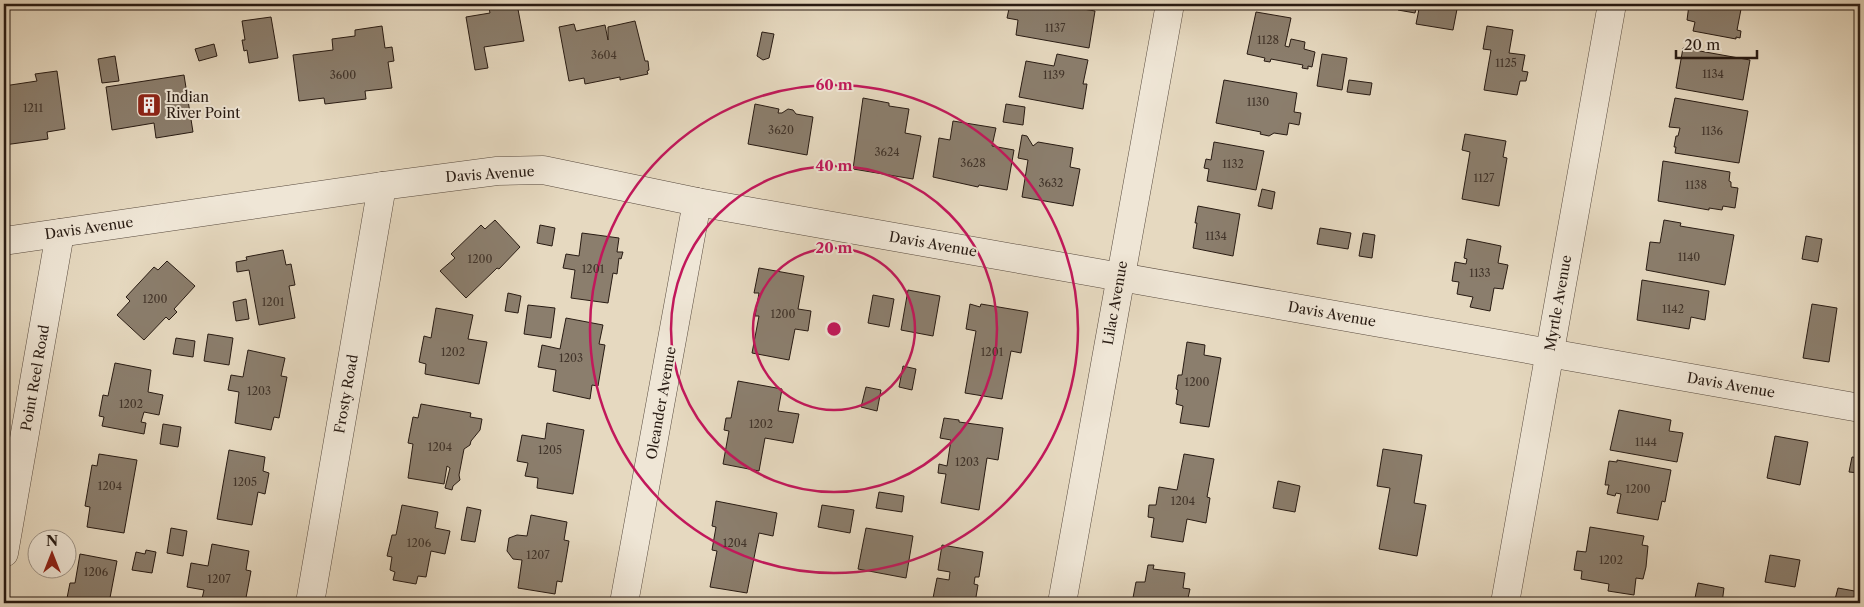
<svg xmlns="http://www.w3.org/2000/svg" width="1864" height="607" font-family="'Libre Caslon Text',serif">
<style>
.building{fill:#8b7e6d;stroke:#281b13}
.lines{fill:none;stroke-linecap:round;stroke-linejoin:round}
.minor-casing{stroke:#584a3e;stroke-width:29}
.minor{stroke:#efe6d6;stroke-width:28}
.ring{fill:none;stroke:#c2185b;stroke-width:2.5}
.labels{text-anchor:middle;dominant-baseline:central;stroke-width:4;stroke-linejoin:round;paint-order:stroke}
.number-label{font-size:11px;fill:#41342a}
.poi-label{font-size:14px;fill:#281b13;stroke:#efe6d6;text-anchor:start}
.street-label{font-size:14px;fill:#281b13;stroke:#efe6d6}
.centre{fill:#c2185b;stroke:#efe6d6;stroke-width:2.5}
.ring-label{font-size:15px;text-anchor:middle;font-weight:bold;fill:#c2185b;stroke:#efe6d6;stroke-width:4;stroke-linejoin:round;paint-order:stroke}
</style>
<rect width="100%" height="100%" fill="#e6d9c0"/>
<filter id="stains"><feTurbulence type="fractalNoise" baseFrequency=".004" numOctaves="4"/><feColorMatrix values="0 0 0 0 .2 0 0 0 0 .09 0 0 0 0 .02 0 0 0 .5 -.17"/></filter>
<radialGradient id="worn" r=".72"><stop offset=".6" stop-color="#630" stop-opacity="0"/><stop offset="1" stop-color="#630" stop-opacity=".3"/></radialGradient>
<g class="building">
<polygon points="517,4 524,41 484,47 488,68 475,70 466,17 490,13 489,8"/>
<polygon points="1010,4 1054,4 1095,11 1089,48 1016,35 1018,20 1007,18"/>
<polygon points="1400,4 1417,4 1415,13 1398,10"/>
<polygon points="1420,4 1458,4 1453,30 1416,24"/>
<polygon points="1691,4 1742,4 1737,30 1741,31 1740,38 1736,37 1736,39 1693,31 1695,22 1687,20 1689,5"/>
<polygon points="1256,12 1291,18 1285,46 1289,47 1291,39 1305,42 1304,49 1315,52 1312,67 1308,66 1308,69 1302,68 1303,65 1271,59 1270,62 1264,61 1265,58 1247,54"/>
<polygon points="271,17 278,58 249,63 247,50 244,51 242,40 245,40 242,21"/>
<polygon points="635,21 645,61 648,61 649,70 647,71 648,74 620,80 620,77 585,84 584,78 569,81 559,27 574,24 576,31 605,25 608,40 608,27"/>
<polygon points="382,26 385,48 392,47 394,61 388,62 392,88 365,91 366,99 325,104 324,98 299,101 293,55 333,50 332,39 355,36 355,30"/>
<polygon points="1487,26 1513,30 1509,53 1525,55 1522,71 1528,72 1526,81 1520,81 1517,95 1484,90 1491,50 1483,49"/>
<polygon points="762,32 774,34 769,58 763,60 757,56"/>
<polygon points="214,44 217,56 199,61 195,49"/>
<polygon points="1683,48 1750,60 1743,100 1676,88"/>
<polygon points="1057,54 1088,60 1083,84 1087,84 1083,109 1019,97 1026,61 1054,66"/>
<polygon points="1322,54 1347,58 1342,90 1317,86"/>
<polygon points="115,56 119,81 102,83 98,59"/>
<polygon points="57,71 65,129 47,132 48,139 4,145 4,86 37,81 35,74"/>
<polygon points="184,75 193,132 156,138 154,123 112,130 106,87"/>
<polygon points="1224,80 1297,93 1294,112 1301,113 1299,125 1289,123 1287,135 1274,133 1269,136 1260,134 1261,132 1216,123"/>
<polygon points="1349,80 1372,83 1370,95 1347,92"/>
<polygon points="863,98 889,103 889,106 909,109 905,133 921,136 913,179 853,169"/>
<polygon points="1675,98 1748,111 1739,163 1675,153 1676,147 1674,147 1676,136 1678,136 1680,128 1669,127"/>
<polygon points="755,104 779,109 778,113 782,113 788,109 793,110 796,114 813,117 807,155 748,144"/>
<polygon points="1006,104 1025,107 1023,125 1003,122"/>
<polygon points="953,121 996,128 992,146 1014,150 1007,190 979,185 978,187 933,177 939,138 950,140"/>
<polygon points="1465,134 1506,141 1503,157 1507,158 1499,206 1462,199 1470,152 1462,150"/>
<polygon points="1022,135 1027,136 1033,146 1038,142 1073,148 1070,167 1080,169 1073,206 1022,197 1028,160 1018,158"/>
<polygon points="1214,142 1264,151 1256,190 1207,181 1209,169 1204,168 1206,159 1211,160"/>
<polygon points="1663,161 1730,172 1729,181 1731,182 1731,187 1738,188 1735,208 1723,206 1722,210 1709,208 1709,210 1658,201"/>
<polygon points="1262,189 1275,192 1272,209 1258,206"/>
<polygon points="1198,206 1240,214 1233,256 1193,248 1197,223 1195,223"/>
<polygon points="495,220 520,247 499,269 497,268 466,298 440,271 455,258 451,254 481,225 485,229"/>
<polygon points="1664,220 1681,223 1680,226 1734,235 1725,285 1646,270 1650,242 1660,243"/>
<polygon points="540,225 555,228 552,246 537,243"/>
<polygon points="1320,228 1351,233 1348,249 1317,244"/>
<polygon points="582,233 619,238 617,252 623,252 621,259 619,258 617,274 613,273 608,303 571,298 575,270 563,268 566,254 579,256"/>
<polygon points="1363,233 1375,235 1372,258 1359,256"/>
<polygon points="1806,236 1822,239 1818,262 1802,259"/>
<polygon points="1467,239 1501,246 1498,263 1508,265 1503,289 1494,288 1490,311 1470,307 1473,297 1457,294 1459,282 1452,281 1455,262 1466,264 1467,259 1464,258"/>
<polygon points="283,250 286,265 291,264 295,285 289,286 295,318 259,325 249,270 237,272 236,262 247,260 246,257"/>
<polygon points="167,261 195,286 174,309 177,312 169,320 166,317 144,340 117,315 130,301 126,297 154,267 158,270"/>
<polygon points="759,268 804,276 798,309 811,311 808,331 795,329 789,360 752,353 759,316 755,316 759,293 754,293"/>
<polygon points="1642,280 1709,291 1705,320 1691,317 1689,329 1637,320"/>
<polygon points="908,290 940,296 933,336 901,330"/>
<polygon points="508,293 521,296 518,313 505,311"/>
<polygon points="873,295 894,299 889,327 868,323"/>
<polygon points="246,299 249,319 236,321 233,302"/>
<polygon points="970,304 980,307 981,304 1028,312 1021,353 1011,351 1002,399 965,393 976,331 966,329"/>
<polygon points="1812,304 1837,308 1829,362 1803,358"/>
<polygon points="528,305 555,308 551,338 524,334"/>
<polygon points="436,308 473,315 468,339 487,342 479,384 425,374 426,364 419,362 424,336 431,338"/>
<polygon points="566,318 603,325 599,344 605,345 598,386 592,385 590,399 553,391 556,370 538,367 542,345 560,349"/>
<polygon points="208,334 233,338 229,365 204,361"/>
<polygon points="176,338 195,341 193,357 173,354"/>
<polygon points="1187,342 1205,345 1204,355 1221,358 1209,427 1180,423 1183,406 1176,404 1178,390 1176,389 1178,375 1182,375"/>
<polygon points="248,350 285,358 281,376 287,377 279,418 274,417 271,430 235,423 239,392 228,390 231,375 243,377"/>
<polygon points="115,363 151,370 148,392 163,395 159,415 144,412 141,422 146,423 144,434 102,426 104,417 99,416 103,395 108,396"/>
<polygon points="903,366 916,369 912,390 899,387"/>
<polygon points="738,381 782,389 778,411 799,414 793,443 765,438 759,471 723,464 729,431 724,430 726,418 731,418"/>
<polygon points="866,387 881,390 877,411 861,407"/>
<polygon points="421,404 471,413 470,417 482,419 480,430 471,441 470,445 464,449 459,475 460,480 453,486 452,490 445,488 450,468 447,466 444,484 408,478 413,444 408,443 413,417 418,418"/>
<polygon points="1619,410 1671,420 1669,431 1683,433 1677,462 1610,450"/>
<polygon points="944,418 959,420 959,422 1003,428 998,460 987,458 979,510 941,503 946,474 938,473 939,464 947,466 951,440 940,438"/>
<polygon points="547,423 584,430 573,494 537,488 538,478 525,476 528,463 517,461 522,435 545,439"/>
<polygon points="163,424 181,427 178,447 160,444"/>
<polygon points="1775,436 1808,442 1800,485 1767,478"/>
<polygon points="1383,449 1422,455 1414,503 1426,505 1417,556 1379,549 1390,488 1377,486"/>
<polygon points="229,450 265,457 263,471 269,473 265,494 258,492 252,525 217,519"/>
<polygon points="99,454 137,460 124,533 87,527 90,507 85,506 92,465 97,466"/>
<polygon points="1184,454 1214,459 1207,497 1210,498 1206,523 1187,519 1183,542 1151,537 1154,518 1148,517 1149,505 1156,505 1159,487 1177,490"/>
<polygon points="1852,457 1860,458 1860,505 1856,505 1860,473 1849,472"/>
<polygon points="1617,460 1671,470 1665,502 1662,501 1658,520 1617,513 1621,494 1616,493 1615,496 1607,494 1609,485 1605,485 1609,461 1617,462"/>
<polygon points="1278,481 1300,486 1295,512 1273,508"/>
<polygon points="879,492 904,496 902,512 876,508"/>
<polygon points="716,501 777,513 773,536 759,533 747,593 710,587 717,551 712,550 716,527 712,526"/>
<polygon points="402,505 438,512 435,528 450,531 445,554 431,551 426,577 418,576 416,584 393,580 395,572 390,570 392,557 387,556 392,535 396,535"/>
<polygon points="822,505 854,510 850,533 818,527"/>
<polygon points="467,507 481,510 475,542 461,540"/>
<polygon points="531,515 567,522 564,540 569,541 562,582 557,581 555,594 518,588 522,560 513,559 507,551 509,538 517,535 527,536"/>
<polygon points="1590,527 1644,536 1642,545 1648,546 1646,567 1643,579 1636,578 1634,595 1608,591 1609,584 1581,579 1582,571 1574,570 1577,551 1586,552"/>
<polygon points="171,528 187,531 183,556 167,553"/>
<polygon points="866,528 913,536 906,578 858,569"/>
<polygon points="212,544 249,551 246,570 251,571 245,603 201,603 204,590 187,587 191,563 208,566"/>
<polygon points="942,545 983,552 979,577 975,577 974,584 978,585 975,603 932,603 937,578 949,580 950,572 938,570"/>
<polygon points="146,550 156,552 152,573 132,570 136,552 145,554"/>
<polygon points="80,554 117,561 109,603 66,603 70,583 75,583"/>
<polygon points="1770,555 1800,560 1795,587 1765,582"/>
<polygon points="1148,565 1154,565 1153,569 1185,573 1183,588 1190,589 1188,598 1202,601 1202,603 1132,603 1136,582 1145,582"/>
<polygon points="1698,583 1724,588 1722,603 1694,603"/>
<polygon points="1838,588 1860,592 1860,603 1834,603"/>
</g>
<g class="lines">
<defs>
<g id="minor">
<polyline points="4,241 382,186 497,171 543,170 697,202 1860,408"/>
<polyline points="4,553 60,233"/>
<polyline points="310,603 382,186"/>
<polyline points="624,603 697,202"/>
<polyline points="1062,603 1170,4"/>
<polyline points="1505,603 1612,4"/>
</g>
</defs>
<use href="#minor" class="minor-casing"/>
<use href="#minor" class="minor"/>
</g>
<g class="ring">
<circle cx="834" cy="329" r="81"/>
<circle cx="834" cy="329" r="163"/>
<circle cx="834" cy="329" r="244"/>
</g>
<defs>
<symbol id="building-square" viewBox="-11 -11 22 22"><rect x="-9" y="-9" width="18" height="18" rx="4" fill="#8f2418" stroke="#efe6d6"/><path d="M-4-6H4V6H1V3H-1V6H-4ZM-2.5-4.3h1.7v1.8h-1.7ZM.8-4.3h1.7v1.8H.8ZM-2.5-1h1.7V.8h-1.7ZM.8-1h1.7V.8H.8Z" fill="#fff"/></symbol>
</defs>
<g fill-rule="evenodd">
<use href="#building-square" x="135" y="91" width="28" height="28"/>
</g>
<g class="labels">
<g class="number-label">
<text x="1055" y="28">1137</text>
<text x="1268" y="40">1128</text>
<text x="604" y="55">3604</text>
<text x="1506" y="63">1125</text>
<text x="1713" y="74">1134</text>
<text x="343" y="75">3600</text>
<text x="1054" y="75">1139</text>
<text x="1258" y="102">1130</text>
<text x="33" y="108">1211</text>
<text x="781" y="130">3620</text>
<text x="1712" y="131">1136</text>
<text x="887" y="152">3624</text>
<text x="973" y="163">3628</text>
<text x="1233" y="164">1132</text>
<text x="1484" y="178">1127</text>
<text x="1051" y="183">3632</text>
<text x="1696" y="185">1138</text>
<text x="1216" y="236">1134</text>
<text x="1689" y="257">1140</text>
<text x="480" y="259">1200</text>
<text x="593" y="269">1201</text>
<text x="1480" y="273">1133</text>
<text x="155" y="299">1200</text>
<text x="273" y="302">1201</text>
<text x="1673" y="309">1142</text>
<text x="783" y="314">1200</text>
<text x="453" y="352">1202</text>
<text x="992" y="352">1201</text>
<text x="571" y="358">1203</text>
<text x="1197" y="382">1200</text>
<text x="259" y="391">1203</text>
<text x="131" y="404">1202</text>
<text x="761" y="424">1202</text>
<text x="1646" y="442">1144</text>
<text x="440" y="447">1204</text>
<text x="550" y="450">1205</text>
<text x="967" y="462">1203</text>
<text x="245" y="482">1205</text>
<text x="110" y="486">1204</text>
<text x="1638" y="489">1200</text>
<text x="1183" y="501">1204</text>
<text x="419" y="543">1206</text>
<text x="735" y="543">1204</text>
<text x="538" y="555">1207</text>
<text x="1611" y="560">1202</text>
<text x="96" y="572">1206</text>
<text x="219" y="579">1207</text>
</g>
<g class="poi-label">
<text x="166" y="97">Indian<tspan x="166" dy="16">River Point</tspan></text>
</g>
<g class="street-label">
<text transform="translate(490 174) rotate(-4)">Davis Avenue</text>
<text transform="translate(89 228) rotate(-8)">Davis Avenue</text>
<text transform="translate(933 244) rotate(10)">Davis Avenue</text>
<text transform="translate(1115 303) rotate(-80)">Lilac Avenue</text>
<text transform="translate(1558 303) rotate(-80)">Myrtle Avenue</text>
<text transform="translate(1332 314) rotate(10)">Davis Avenue</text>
<text transform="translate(35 378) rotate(-80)">Point Reel Road</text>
<text transform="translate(1731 385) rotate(10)">Davis Avenue</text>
<text transform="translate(346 394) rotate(-80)">Frosty Road</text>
<text transform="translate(661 403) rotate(-80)">Oleander Avenue</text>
</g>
</g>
<circle cx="834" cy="329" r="8" class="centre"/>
<g class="ring-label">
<text x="834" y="90">60 m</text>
<text x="834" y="171">40 m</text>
<text x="834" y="253">20 m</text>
</g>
<rect width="1864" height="607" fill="none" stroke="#e6d9c0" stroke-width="20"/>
<rect x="5" y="5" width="1854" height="597" fill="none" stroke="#281b13" stroke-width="2.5"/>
<rect x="10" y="10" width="1844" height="587" fill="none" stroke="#281b13"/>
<g transform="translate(52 554)"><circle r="24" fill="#efe6d6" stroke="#9f9588"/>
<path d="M0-4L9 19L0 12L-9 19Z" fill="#8f2418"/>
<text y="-8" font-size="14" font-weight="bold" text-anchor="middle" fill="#281b13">N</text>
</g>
<path d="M1676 50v8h81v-8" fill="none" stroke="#281b13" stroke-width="2.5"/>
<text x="1684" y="50" font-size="15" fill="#281b13" stroke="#efe6d6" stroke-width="4" paint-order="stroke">20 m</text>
<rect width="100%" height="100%" filter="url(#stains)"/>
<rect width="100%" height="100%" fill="url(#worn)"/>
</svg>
